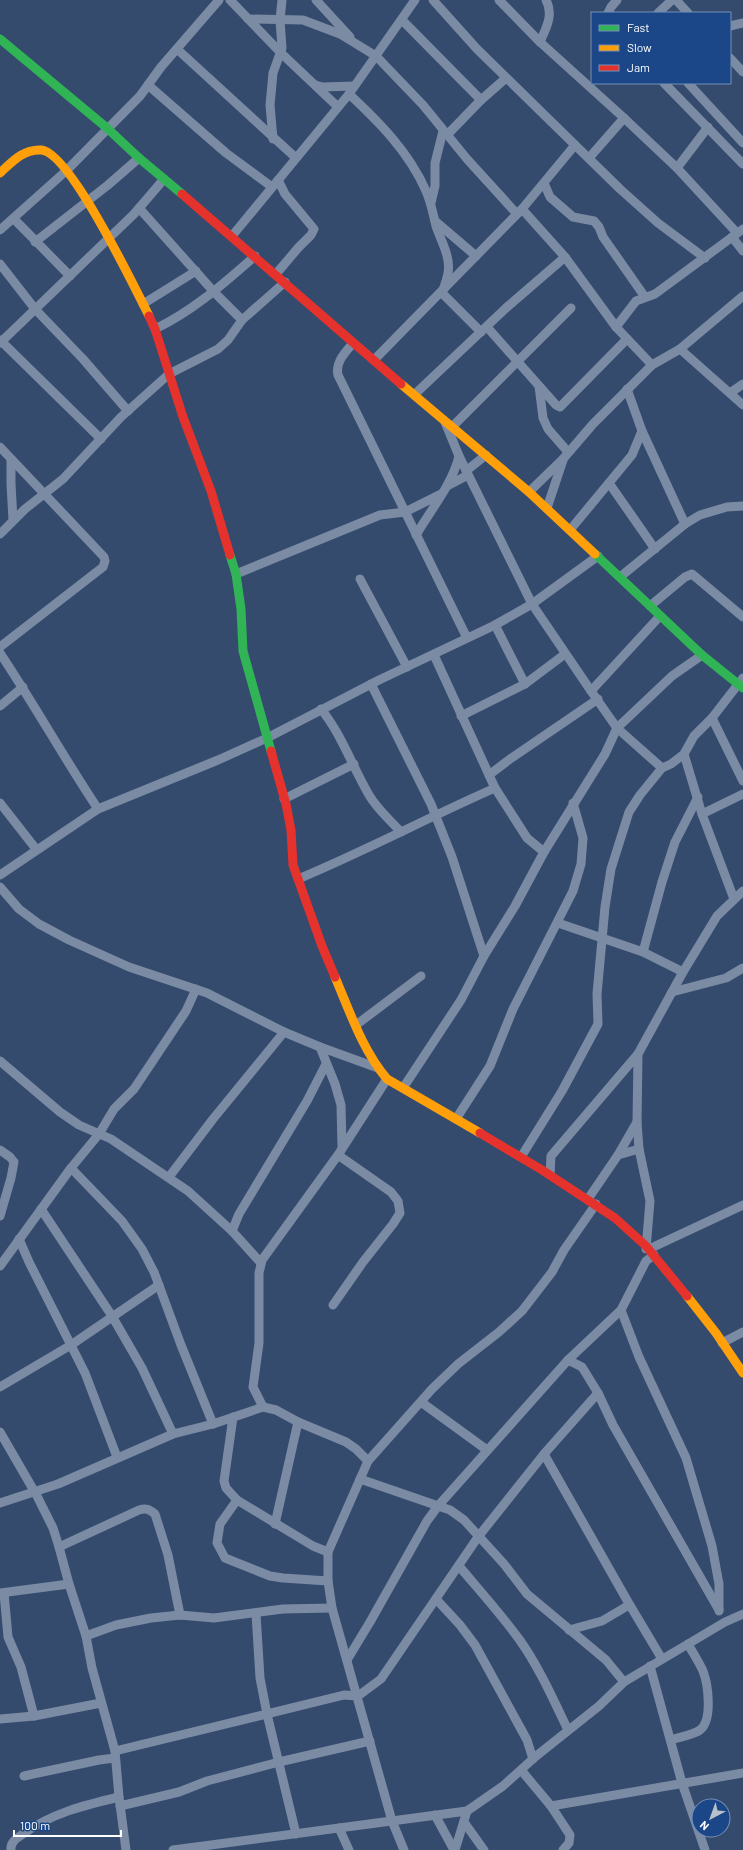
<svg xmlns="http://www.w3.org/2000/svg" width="743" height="1850" font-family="Barlow,sans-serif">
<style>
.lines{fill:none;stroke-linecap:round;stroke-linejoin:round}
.street{stroke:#7b8ba4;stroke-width:9}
.fast{stroke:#30b455;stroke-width:9}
.slow{stroke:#ff9f0a;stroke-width:9}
.jam{stroke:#e5322d;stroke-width:9}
</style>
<rect width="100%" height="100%" fill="#344b6e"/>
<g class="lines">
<g class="street">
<polyline points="230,0 281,53 338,107"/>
<polyline points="316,0 350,37"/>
<polyline points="433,0 477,49 620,189 658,223 705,258"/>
<polyline points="499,0 540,42 624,118 677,168 737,233"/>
<polyline points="676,0 688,13"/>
<polyline points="608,13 611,7 617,0"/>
<polyline points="658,13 672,0"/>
<polyline points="248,19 303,20 340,34 376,56 423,105 467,159 517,214"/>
<polyline points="402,20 481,100"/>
<polyline points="730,26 743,23"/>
<path d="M 540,42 C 546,28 554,15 546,0"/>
<polyline points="177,49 296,158"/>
<polyline points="730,58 743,72"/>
<polyline points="664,83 743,164"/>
<polyline points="688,83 743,143"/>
<polyline points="148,85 226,153 272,187"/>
<polyline points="315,85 323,87 354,86"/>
<path d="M 349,94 C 379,122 409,152 426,191 C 431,202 433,214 436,226 C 441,241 451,257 448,273 C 447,280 444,287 442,293 L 481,332"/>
<polyline points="447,135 481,100 506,78"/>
<polyline points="273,139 270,105 273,73 282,48 280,20 282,0"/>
<polyline points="589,158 624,118"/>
<polyline points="677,168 708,127"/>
<polyline points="544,183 550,197 573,217 594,221 599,227 603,237 645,297"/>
<polyline points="431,203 435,186 435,163 443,131"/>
<polyline points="139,208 214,292 242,320"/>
<polyline points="522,209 565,257 616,327"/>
<polyline points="14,219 70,276"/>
<polyline points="435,221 476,256"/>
<polyline points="0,230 66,171 140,96 161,67 219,0"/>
<polyline points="232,236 349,94 415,0"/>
<polyline points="732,237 743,251"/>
<polyline points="35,242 108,185 139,158"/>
<polyline points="0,264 35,309 83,359 128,411"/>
<polyline points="276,274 298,248 311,235 314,229 285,194 278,180"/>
<polyline points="143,304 196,271"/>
<polyline points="487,327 556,405 560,407 627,339"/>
<path d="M 155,329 C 193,311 223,284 255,256"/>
<polyline points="0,340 101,439"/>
<polyline points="0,343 134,214 164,179"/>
<path d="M 353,343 C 345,353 335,362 338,375 L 467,638"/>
<polyline points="680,349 743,405"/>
<polyline points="374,360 522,209 575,145"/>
<polyline points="652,365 616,327 636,301 655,294 743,229"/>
<polyline points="539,386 543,418 548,429 568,452"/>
<polyline points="627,389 642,431 685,524"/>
<polyline points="730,393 743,384"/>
<polyline points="415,394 506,308 565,257"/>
<polyline points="445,422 459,456 532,604 591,691"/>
<polyline points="452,427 571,308"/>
<polyline points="0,447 104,557 105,561 103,567 0,647"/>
<polyline points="11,459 11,484 13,520"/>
<polyline points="466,471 486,455"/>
<polyline points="609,483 655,549"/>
<polyline points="447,486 468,475"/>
<polyline points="529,492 563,459 593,424 652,365 680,349 743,296"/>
<polyline points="547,508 563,460"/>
<polyline points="570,530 632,455 642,431"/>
<polyline points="0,534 25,509 63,479 121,417 169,374 218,349 228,340 242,320 285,282"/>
<path d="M 416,535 C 430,511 453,483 459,456"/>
<polyline points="236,574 380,515 405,512 441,494"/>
<polyline points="620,577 685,524 700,515 727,507 743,506"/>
<polyline points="360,579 407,667"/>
<polyline points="650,606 685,577 692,574 743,617"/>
<polyline points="660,616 591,691 617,728 662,768 671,764 684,754 694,736 712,718 743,678"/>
<polyline points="495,625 525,684"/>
<path d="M 0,653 C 34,704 64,758 98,809"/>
<polyline points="434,655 495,788 527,838 544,852"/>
<polyline points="371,684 431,804 452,857 484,956"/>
<polyline points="0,706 23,687"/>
<path d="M 321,709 C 342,735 352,766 369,795 C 377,809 390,820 401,832"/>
<polyline points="461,716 525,684 565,654"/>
<polyline points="712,718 743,781"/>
<polyline points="684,754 702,814 734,899"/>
<polyline points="489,775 510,759 598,699"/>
<polyline points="284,799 354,764"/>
<polyline points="0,803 36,849"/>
<polyline points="702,814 743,794"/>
<polyline points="0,875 98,809 218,760 267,738 379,680 495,625 532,604 598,556"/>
<path d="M 298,879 C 365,851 429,817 495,788"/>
<polyline points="0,887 19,909 39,924 69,940 129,967 207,993 284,1032 320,1047 335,1084 341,1105 342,1147"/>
<polyline points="558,923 643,952 683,972"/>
<polyline points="643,952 662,882 675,842 698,797"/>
<polyline points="672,992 726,978 743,968"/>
<polyline points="356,1025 421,976"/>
<polyline points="320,1047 378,1068"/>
<polyline points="0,1061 60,1112 79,1125 111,1139 188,1191 232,1231 261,1263"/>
<polyline points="403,1088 461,1000 484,956 515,906 544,852 605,754 617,728 672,676 702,655"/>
<polyline points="456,1119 490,1066 513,1009 573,891 581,864 583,838 573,803"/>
<polyline points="0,1150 10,1157 14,1162 11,1178 0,1216"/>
<polyline points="618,1155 639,1149"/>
<polyline points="521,1157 562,1091 598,1024 597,994 605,907 611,869 629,812 640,795 662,768"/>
<polyline points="71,1168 122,1221 142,1249 154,1272 181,1345 213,1424"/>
<polyline points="550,1175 551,1156 638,1054"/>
<polyline points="169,1177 213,1119 284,1032"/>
<polyline points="588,1199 618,1155 637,1122"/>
<polyline points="41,1209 112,1316 142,1368 173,1434"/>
<polyline points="232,1231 239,1214 307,1101 326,1064"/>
<polyline points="19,1239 29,1262 85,1373 117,1457"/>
<polyline points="646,1249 650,1201 639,1149 637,1122 638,1054 683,972 717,916 743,891"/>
<polyline points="649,1249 743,1205"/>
<polyline points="0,1266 71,1168 99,1134 114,1109 134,1089 186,1011 196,989"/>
<polyline points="333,1305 363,1262 393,1224 400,1213 398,1201 391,1192 338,1155"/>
<polyline points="621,1310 639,1357 686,1458 712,1546 719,1584 719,1611"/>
<polyline points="722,1343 743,1332"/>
<polyline points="568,1360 582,1367 598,1393 613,1425 719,1610"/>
<polyline points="0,1387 71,1345 159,1285"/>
<polyline points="421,1402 487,1450"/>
<polyline points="263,1407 253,1387 259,1343 259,1273 262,1260 338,1155 387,1079"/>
<polyline points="233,1417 224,1481 226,1488 237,1500 313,1546 328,1552"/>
<polyline points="0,1432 37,1496 53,1528 59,1547 69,1584 86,1636 92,1668 115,1751 119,1797 126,1850"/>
<polyline points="544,1454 628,1602 662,1659"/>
<polyline points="360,1479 450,1510 464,1520 504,1564 527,1594 606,1660 624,1682"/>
<polyline points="237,1500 220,1524 217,1543 225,1558 270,1576 283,1578 328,1581"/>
<polyline points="0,1503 58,1484 173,1434 213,1424 263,1407 276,1410 298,1422 346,1442 356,1449 368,1461"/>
<polyline points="275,1524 298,1422"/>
<path d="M 59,1547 L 139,1510 C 146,1508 149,1509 155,1514 L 168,1555 L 180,1615"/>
<path d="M 459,1566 C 479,1590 500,1613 519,1639 C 539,1667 553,1699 568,1730"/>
<polyline points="0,1593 69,1584"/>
<polyline points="4,1593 8,1637 21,1667 34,1716"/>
<polyline points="436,1599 460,1625 475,1645 527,1740 533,1759"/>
<polyline points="256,1614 260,1678 267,1714 296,1834"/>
<polyline points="569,1630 602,1621 629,1605"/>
<polyline points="86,1636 116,1625 151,1618 180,1615 214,1618 283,1609 332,1608"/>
<polyline points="347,1660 370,1622 427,1521 438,1506 568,1360 621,1310 646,1261 654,1255"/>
<polyline points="650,1666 682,1783 705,1850"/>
<polyline points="0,1719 34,1716 101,1703"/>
<path d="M 671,1740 C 679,1737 693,1735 700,1730 C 713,1720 708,1684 703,1671 C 699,1662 693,1653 688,1644"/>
<polyline points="115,1751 344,1695 358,1696 381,1679 478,1537 544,1454 598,1393"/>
<polyline points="521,1770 551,1806 570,1835 569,1843 563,1850"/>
<polyline points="24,1776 99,1760 115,1758"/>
<polyline points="120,1806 179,1792 207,1781 279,1762 370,1741"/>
<polyline points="551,1806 743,1773"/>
<polyline points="435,1815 454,1850"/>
<polyline points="464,1822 484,1850"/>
<polyline points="339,1828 349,1850"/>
<path d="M 11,1850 C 10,1842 17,1838 23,1834 C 52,1813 85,1805 119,1797"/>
<polyline points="173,1850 467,1811 503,1786 535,1757 599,1706 624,1682 725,1622 743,1614"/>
<polyline points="404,1850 392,1821 332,1608 328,1581 328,1552 368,1461 432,1389 458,1364 499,1332 522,1311 552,1272 564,1250 596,1204"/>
<polyline points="455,1850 467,1811"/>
</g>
<g class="fast">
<polyline points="0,39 107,128 139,158 182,194"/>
<polyline points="595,554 702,655 743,688"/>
<polyline points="230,555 236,574 241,609 243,651 271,751"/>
</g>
<g class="slow">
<path d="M 0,173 C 12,162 23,149 41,150 C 69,151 135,288 149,316"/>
<polyline points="401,384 529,492 595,554"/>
<path d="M 335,977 C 350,1012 362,1049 387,1079 L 480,1133"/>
<polyline points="687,1296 716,1333 743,1373"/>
</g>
<g class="jam">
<polyline points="182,194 401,384"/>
<polyline points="149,316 155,329 183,417 211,491 230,555"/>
<polyline points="271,751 286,804 291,830 293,865 322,946 335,977"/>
<polyline points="480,1133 542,1170 615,1218 646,1246 687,1296"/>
</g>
</g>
<rect x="591" y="12" width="140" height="72" fill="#1b4687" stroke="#7690b7"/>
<rect x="599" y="25" width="20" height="6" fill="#30b455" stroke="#7690b7"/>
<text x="627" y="32" font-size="12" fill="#ffffff">Fast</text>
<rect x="599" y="45" width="20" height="6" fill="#ff9f0a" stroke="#7690b7"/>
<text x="627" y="52" font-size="12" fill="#ffffff">Slow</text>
<rect x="599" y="65" width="20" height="6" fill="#e5322d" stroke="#7690b7"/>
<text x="627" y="72" font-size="12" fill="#ffffff">Jam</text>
<g transform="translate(711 1818) rotate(221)"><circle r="19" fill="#1b4687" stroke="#7690b7"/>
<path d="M0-3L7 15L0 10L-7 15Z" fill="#b8c0cc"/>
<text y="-6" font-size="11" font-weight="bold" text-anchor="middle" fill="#ffffff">N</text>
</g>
<path d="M14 1830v6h107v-6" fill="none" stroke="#ffffff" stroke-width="2"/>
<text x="20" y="1830" font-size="12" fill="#ffffff" stroke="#1b4687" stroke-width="3" paint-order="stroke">100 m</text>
</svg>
